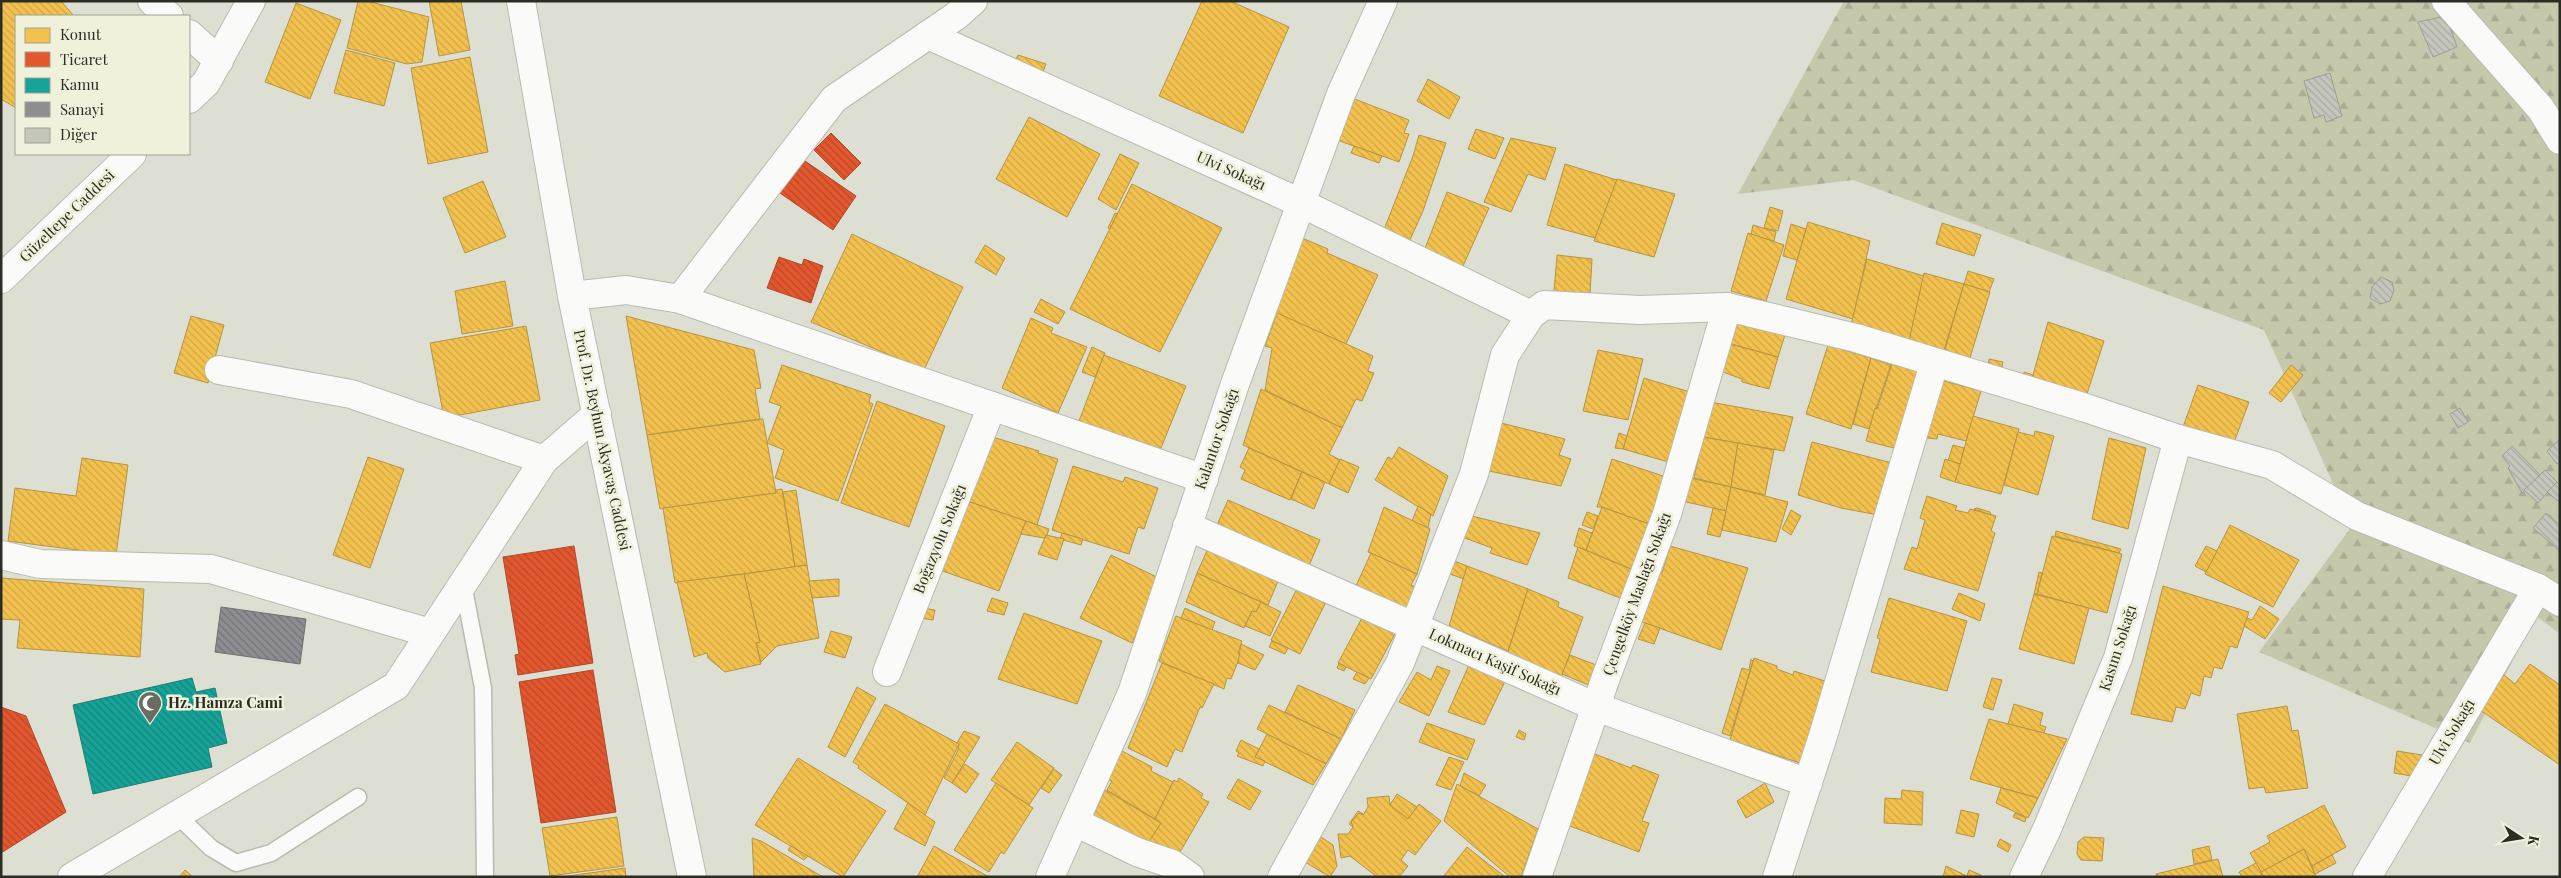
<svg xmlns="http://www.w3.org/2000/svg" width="2561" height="878" font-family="'Playfair Display',serif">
<defs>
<pattern id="forest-firs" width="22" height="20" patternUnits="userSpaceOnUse" patternTransform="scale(1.25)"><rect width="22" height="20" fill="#c6c8ac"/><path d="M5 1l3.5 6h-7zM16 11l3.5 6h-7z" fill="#aaac94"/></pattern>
<pattern id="homes-back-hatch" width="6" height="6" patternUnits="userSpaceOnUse" patternTransform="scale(1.25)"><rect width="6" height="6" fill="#f2c14e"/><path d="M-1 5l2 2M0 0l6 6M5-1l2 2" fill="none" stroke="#d0a644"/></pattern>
<pattern id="shops-back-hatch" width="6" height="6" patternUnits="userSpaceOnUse" patternTransform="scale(1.25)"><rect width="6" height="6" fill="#e4572e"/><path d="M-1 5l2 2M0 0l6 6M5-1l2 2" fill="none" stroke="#b94827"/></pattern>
<pattern id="public-back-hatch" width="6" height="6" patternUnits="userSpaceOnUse" patternTransform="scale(1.25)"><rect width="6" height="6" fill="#17a398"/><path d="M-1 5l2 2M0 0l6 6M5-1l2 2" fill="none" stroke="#15857c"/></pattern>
<pattern id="industry-back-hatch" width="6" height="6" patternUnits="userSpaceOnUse" patternTransform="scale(1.25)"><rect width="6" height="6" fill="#8d8d92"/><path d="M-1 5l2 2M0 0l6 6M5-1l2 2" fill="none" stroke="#737377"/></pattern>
<pattern id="building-back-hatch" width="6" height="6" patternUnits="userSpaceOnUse" patternTransform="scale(1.25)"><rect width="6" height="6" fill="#c5c6bc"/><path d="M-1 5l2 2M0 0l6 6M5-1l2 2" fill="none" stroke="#a9aaa1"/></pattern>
</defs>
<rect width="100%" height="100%" fill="#dedfd3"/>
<polygon fill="url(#forest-firs)" points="1844,1 2560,1 2560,634 2536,616 2470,743 2259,652 2352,526 2264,330 1853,180 1738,194"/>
<g fill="url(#homes-back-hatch)" stroke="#b69441">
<polygon points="1,1 61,1 74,16 16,16 16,108 1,99"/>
<polygon points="358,1 367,1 429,17 422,62 407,64 347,48"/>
<polygon points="429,1 461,1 470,50 439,56"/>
<polygon points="1202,1 1230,1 1289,27 1243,133 1159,96"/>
<polygon points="296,3 341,20 310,99 265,82"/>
<polygon points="346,50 395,63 384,106 334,93"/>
<polygon points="1018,55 1046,64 1040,80 1012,69"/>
<polygon points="470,57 488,152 428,164 411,68"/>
<polygon points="1428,79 1460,97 1449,119 1417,101"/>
<polygon points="1352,98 1409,120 1404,133 1409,134 1399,162 1337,140"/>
<polygon points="1029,117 1100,154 1067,217 996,179"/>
<polygon points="1476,129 1504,138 1495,159 1468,149"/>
<polygon points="1419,135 1446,143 1423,211 1409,242 1385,234 1385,227 1413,156"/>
<polygon points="1511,138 1556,148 1545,180 1528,174 1511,212 1484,202"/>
<polygon points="1354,146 1382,156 1379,163 1351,153"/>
<polygon points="1120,154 1139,163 1116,210 1098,199"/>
<polygon points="1565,164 1617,180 1595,238 1547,225"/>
<polygon points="1617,179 1675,194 1654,257 1594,241"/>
<polygon points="483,181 506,237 465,253 443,198"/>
<polygon points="1132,184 1222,228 1160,352 1070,309"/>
<polygon points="1447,192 1489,208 1463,266 1424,251"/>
<polygon points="1770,207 1783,211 1778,231 1764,228"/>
<polygon points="1115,213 1117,214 1110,229 1108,228"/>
<polygon points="1808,222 1870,241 1853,319 1786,299"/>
<polygon points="1942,223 1981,235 1974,256 1936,244"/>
<polygon points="1791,224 1806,229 1797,260 1783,256"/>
<polygon points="1753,225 1776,232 1774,241 1751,235"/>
<polygon points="1748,233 1784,245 1766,301 1731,291"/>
<polygon points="852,234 963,287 923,372 918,367 811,322"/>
<polygon points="1302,238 1328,249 1327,253 1378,275 1346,344 1271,311"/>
<polygon points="985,245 1005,258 996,275 975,262"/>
<polygon points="1557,255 1592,259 1590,294 1554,292"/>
<polygon points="1867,259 1924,276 1909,342 1851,325"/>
<polygon points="1968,271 1994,279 1989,292 1964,284"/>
<polygon points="1924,273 1964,284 1944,350 1909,341"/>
<polygon points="505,281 513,326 462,334 455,291"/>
<polygon points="1964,284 1990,292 1969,361 1944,353"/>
<polygon points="1041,299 1065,312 1058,324 1034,312"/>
<polygon points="1277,313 1373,356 1368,371 1374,373 1362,401 1356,399 1342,428 1265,390 1272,348 1265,346"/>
<polygon points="191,316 224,325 208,383 174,373"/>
<polygon points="626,316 754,350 761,388 755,389 760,419 647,435"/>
<polygon points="1731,317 1785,335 1778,357 1724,342"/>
<polygon points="1031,318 1053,328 1051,333 1087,347 1058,413 1002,388"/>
<polygon points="2048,322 2104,341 2085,400 2031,382"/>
<polygon points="526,326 540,400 444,418 430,343"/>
<polygon points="1730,344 1778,357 1769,389 1742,382 1742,379 1723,372"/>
<polygon points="1828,345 1871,358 1851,429 1806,414"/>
<polygon points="1092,347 1105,353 1095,377 1082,372"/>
<polygon points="1598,350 1643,359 1628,420 1583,411"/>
<polygon points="1104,355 1186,386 1159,453 1079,421"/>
<polygon points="1871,358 1891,365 1869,429 1853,424"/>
<polygon points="1989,359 2003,362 2001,372 1988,368"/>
<polygon points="1892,364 1920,372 1898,449 1866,441 1875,408 1877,409"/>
<polygon points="782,365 871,395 869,402 873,404 838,501 775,478 784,450 767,443 781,406 769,402"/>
<polygon points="2291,365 2303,375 2281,402 2269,393"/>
<polygon points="2024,372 2033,375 2032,380 2023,378"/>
<polygon points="1644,378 1693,393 1672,463 1623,449"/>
<polygon points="1933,378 1981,391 1966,441 1938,434 1937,439 1918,437"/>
<polygon points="2198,385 2249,402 2232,448 2182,430"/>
<polygon points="1261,389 1342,428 1329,454 1340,460 1329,484 1243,445"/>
<polygon points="877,401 945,426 909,527 841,503"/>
<polygon points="1710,402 1793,417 1784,451 1703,437"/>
<polygon points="1973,416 2019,429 2001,494 1955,482"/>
<polygon points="763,419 776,493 660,509 647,435"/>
<polygon points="1501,423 1565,439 1559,455 1571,459 1561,486 1484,470"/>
<polygon points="2035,431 2054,436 2038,495 2004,485 2018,432 2034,436"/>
<polygon points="1619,433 1627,436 1623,449 1615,448"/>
<polygon points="989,436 1039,451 1038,453 1058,459 1037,525 967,501"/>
<polygon points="1703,437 1738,443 1731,487 1694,478"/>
<polygon points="2109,438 2146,448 2128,529 2092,519"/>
<polygon points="1812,442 1892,463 1878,515 1841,508 1798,495"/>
<polygon points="1738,443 1774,450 1765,495 1731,487"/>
<polygon points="1953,445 1964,448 1960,464 1948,461"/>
<polygon points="1399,447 1448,476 1433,516 1375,480 1388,457 1392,459"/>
<polygon points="1249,448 1302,472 1290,500 1241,479 1245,470 1240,467"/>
<polygon points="368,457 404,469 370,568 333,555"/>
<polygon points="82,458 128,465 116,555 8,541 15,488 76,496"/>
<polygon points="1340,459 1359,467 1348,493 1329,484"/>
<polygon points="1612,459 1666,477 1649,524 1602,507 1597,507"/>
<polygon points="1945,459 1960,464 1955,482 1940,477"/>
<polygon points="1073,466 1123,482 1125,477 1158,488 1144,529 1138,527 1129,554 1052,530"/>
<polygon points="1302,472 1325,482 1314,509 1291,499"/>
<polygon points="1690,478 1731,487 1726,511 1682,501"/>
<polygon points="1731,487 1788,502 1776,542 1722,530"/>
<polygon points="782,489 795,567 675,583 663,508 776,493 776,490"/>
<polygon points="796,490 807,565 795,567 783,492"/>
<polygon points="1927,496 1957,506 1955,510 1968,513 1970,509 1996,516 1991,531 1995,533 1978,591 1904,569 1912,547 1917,549 1925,520 1920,518"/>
<polygon points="1228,500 1320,540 1308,568 1217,525"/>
<polygon points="967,501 1026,521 999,591 940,570"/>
<polygon points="1418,506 1431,514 1428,528 1412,521"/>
<polygon points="1384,507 1430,529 1417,574 1368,552"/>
<polygon points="1602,507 1649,524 1631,569 1586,550"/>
<polygon points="1713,508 1726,511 1720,537 1707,534"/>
<polygon points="1977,508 1990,512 1991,515 1974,509"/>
<polygon points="1791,510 1801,516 1791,535 1782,529"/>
<polygon points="1587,512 1598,516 1593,529 1582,525"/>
<polygon points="1464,514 1540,533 1527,565 1490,553 1492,548 1454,534"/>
<polygon points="1026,521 1049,529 1047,535 1044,538 1021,534"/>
<polygon points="2230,525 2299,560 2273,607 2205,574"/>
<polygon points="1579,528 1592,533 1586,550 1574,546"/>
<polygon points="2056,531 2121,549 2119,553 2055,536"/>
<polygon points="1062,533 1083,539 1081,545 1060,539"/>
<polygon points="1046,535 1064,539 1057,560 1038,554"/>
<polygon points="2052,536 2122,554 2107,613 2037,594"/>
<polygon points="1210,544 1281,574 1268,605 1197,573"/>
<polygon points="1670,546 1748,568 1721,650 1642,622 1660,573 1662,573"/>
<polygon points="2206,546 2217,551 2206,572 2195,566"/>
<polygon points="1578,547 1633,570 1623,599 1568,578"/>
<polygon points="1371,553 1417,574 1411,585 1416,587 1404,613 1355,588"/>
<polygon points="1111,555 1161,579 1132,643 1080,618"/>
<polygon points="1449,559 1467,566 1464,579 1444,572"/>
<polygon points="807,565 819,638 777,646 761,662 756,643 760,642 744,574"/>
<polygon points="1467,566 1528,589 1508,651 1449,626"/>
<polygon points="2039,572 2042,573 2037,594 2034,594"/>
<polygon points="1197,573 1261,602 1256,612 1252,611 1244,628 1186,602"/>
<polygon points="744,574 760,642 756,643 761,664 725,672 708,658 707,653 694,657 677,582"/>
<polygon points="1,578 144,589 140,657 17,648 20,620 1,619"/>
<polygon points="839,579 839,596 812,598 809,581"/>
<polygon points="1300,583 1329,596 1300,654 1271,640"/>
<polygon points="2163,586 2249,612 2237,648 2230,646 2222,669 2214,667 2211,678 2204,676 2200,696 2191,693 2185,709 2176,707 2172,722 2131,714"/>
<polygon points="1528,589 1559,602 1558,607 1583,617 1561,678 1507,655"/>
<polygon points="1959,593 1985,604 1980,621 1952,609"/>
<polygon points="2034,594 2089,608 2074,664 2019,649"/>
<polygon points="992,598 1008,603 1004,615 987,611"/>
<polygon points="1889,598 1967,621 1947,691 1871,672 1880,639 1877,638"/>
<polygon points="1261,602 1281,612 1270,636 1245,626 1252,611 1256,612"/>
<polygon points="2260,606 2279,619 2265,639 2244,626 2247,618 2252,620"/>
<polygon points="922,608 935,610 933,620 920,618"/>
<polygon points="1185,608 1215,622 1212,630 1181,618"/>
<polygon points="1024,613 1102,641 1077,704 998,679"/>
<polygon points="1364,614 1397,630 1371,679 1338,663"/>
<polygon points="1176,616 1242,641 1238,653 1241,654 1231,679 1227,678 1224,689 1159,661"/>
<polygon points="1645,623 1660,628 1654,644 1638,639"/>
<polygon points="831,631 852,637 845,658 824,652"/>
<polygon points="1272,641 1288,648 1285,654 1269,647"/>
<polygon points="1241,644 1264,655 1255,670 1238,663"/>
<polygon points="1570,655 1599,666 1591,686 1562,674"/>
<polygon points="1473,656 1509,673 1484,725 1448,712"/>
<polygon points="1754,658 1777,666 1777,669 1793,675 1794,671 1825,681 1800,763 1730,740"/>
<polygon points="1751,659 1753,661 1730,736 1722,733 1742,668 1749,670"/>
<polygon points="1162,663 1214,684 1202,708 1200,707 1182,752 1175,749 1167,767 1128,748"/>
<polygon points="1339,663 1346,667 1344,671 1337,668"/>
<polygon points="2530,664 2560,685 2560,765 2477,708 2504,675 2515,684"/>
<polygon points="1437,666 1450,671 1429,716 1399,702 1417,672 1431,680"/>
<polygon points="1357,672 1369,678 1365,684 1353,679"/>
<polygon points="1992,678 2002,680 1993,710 1983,707"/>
<polygon points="1298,685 1355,710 1341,739 1285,712"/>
<polygon points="857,687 876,698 845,757 828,747"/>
<polygon points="885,704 959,744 925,815 858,768 859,766 853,762"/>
<polygon points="2014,704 2043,713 2040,725 2046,727 2044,733 2008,724"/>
<polygon points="1269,705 1341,739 1326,764 1257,729"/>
<polygon points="2287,706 2292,731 2298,730 2308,788 2266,793 2264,787 2249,789 2237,714"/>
<polygon points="1989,719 2067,739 2038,798 1970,779"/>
<polygon points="1427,723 1475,740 1467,760 1419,742"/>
<polygon points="1519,730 1526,734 1524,740 1516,737"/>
<polygon points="964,731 980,737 952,783 944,778 958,750 959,744 957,743"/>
<polygon points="1267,734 1326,764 1313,785 1255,757"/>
<polygon points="1241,740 1259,749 1255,757 1265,761 1263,766 1237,756 1239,753 1236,751"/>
<polygon points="1017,742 1054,768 1029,805 991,780"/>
<polygon points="1122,751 1152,767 1151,771 1173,782 1155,819 1107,790 1112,781 1107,779"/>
<polygon points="1587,751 1631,768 1633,765 1659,775 1642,821 1649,823 1639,852 1562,823"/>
<polygon points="2397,751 2422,755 2417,777 2394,773"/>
<polygon points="1449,757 1464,762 1451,790 1436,785"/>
<polygon points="798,758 886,811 843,877 755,825"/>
<polygon points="965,764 979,774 966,793 952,783"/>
<polygon points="1054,769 1062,775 1049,793 1041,788"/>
<polygon points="1464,773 1486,785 1479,796 1460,786"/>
<polygon points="1179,778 1203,794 1201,798 1209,802 1176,859 1148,842 1161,823 1155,819 1174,780 1177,782"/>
<polygon points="1238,779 1261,791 1250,810 1227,798"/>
<polygon points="996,783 1033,808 1004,854 1001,852 989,872 954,850"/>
<polygon points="1765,783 1774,802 1746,818 1737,801"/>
<polygon points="1457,784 1538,829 1521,877 1510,877 1444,821"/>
<polygon points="2001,788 2038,798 2028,818 1996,803"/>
<polygon points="1105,790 1161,823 1143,851 1092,819"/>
<polygon points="1902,790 1923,792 1922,825 1884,823 1885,798 1901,799"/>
<polygon points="1397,794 1417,807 1408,819 1390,805"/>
<polygon points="1389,796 1390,805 1408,819 1419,804 1441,821 1415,855 1408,850 1401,860 1408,866 1399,877 1377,877 1350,856 1341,858 1338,834 1348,834 1353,827 1351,822 1359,813 1363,815 1368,807 1367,798"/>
<polygon points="908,803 935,822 925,846 894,829"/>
<polygon points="2324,805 2346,847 2312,866 2304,849 2261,872 2250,853 2270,842 2267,836"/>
<polygon points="1961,810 1979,814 1974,837 1956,833"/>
<polygon points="1358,811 1363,814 1359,813 1351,822 1353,827 1349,824"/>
<polygon points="2015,813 2026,818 2025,822 2013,817"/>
<polygon points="617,817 624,866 550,876 542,828"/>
<polygon points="1321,837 1333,845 1337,866 1330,877 1305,862"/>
<polygon points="2084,837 2104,838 2102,861 2081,860 2077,854 2078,842"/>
<polygon points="752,838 761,841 823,877 754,877"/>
<polygon points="2000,839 2011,845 2008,852 1997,846"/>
<polygon points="791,846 808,856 804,860 788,850"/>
<polygon points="934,846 989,877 917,877"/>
<polygon points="2209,846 2212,860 2194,864 2192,850"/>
<polygon points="1467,847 1505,877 1443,877"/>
<polygon points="2304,849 2316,877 2264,877 2261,872"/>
<polygon points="2332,855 2336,863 2315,874 2312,866"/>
<polygon points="2218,859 2223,877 2157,877 2156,874"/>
<polygon points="2256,863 2262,874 2259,877 2242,877 2239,872"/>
<polygon points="1946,866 1967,876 1969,870 1981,875 1981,877 1943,877"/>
<polygon points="625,868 626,877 561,877"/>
<polygon points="185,870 193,877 179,877"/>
</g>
<g fill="url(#shops-back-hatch)" stroke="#ac4a2b">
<polygon points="831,133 861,163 844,180 814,150"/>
<polygon points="805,161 856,196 833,230 780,193"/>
<polygon points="779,257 802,265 804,259 823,266 811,303 767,288"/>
<polygon points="574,546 593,663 518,675 515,655 519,654 503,557"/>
<polygon points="593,670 616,812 541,823 519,682"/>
<polygon points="1,707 26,716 66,812 1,853"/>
</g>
<polygon fill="url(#public-back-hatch)" stroke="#1d7f75" points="192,678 196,692 215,688 227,743 208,748 212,767 93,794 73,705"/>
<polygon fill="url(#industry-back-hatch)" stroke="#707071" points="221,607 306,619 300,664 215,652"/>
<g fill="url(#building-back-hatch)" stroke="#9d9e94">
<polygon points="2446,16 2457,47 2433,57 2418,22"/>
<polygon points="2330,73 2342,116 2326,122 2324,115 2314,118 2304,81"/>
<polygon points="2381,277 2392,282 2394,290 2390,301 2380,304 2370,298 2372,287"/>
<polygon points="2460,408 2468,422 2458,428 2450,414"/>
<polygon points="2559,440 2560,462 2557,464 2547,451"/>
<polygon points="2512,446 2540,475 2522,493 2508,468 2510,466 2502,456"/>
<polygon points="2545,470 2557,482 2538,503 2524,490"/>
<polygon points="2557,482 2560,485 2560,499 2558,501 2547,492"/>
<polygon points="2546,513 2560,525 2560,551 2533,528"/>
</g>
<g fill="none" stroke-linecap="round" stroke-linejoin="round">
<g stroke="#b9bab0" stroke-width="19">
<g id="service">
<polyline points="463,584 483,688 485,877"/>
<polyline points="177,815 211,848 236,863 271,853 358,797"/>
</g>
</g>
<g stroke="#b9bab0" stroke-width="30">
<g id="minor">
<polyline points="152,1 169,16"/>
<polyline points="2446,1 2541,109 2560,140"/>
<polyline points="189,34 219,61"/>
<polyline points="928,35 1301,203 1531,315"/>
<polyline points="572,296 626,290 680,299 1204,479"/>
<polyline points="680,299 834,99 956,16 973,1"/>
<polyline points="219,370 351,394 544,460"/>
<polyline points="1187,526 1596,707 1808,783"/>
<polyline points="1,555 40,564 211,569 430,633"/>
<polyline points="887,672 992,406"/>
<polyline points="1075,822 1137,852 1172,864 1190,877"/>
<polyline points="72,877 396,686 544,460 597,414"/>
<polyline points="1282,877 1400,663 1474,474 1505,355 1531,315 1544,305 1640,310 1727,307 1856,338 2086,408 2178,439 2272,465 2357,516 2538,588 2560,602"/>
<polyline points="1537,877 1605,680 1667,514 1727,307"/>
<polyline points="1777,877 1823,736 1934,364"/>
<polyline points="2024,877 2047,829 2118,658 2178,439"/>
<polyline points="2367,877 2538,588"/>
</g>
</g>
<g stroke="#b9bab0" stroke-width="30">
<polyline id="tertiary" points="1050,877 1132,693 1235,384 1341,94 1383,1"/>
</g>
<g stroke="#b9bab0" stroke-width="30">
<g id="secondary">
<polyline points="521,1 572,296 692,877"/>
<polyline points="189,99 206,83 251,1"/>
<polyline points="1,279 132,154"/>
</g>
</g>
<use href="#service" stroke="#fafaf8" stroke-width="16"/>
<use href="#minor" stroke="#fafaf8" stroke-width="28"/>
<use href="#tertiary" stroke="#fafaf8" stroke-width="28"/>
<use href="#secondary" stroke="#fafaf8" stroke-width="28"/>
</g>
<defs>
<g id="mosque-pin" transform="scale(1.25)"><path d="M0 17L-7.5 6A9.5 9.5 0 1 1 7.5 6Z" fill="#6a6b61" stroke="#eff1db"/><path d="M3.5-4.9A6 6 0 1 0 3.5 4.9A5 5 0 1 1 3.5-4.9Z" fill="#fff"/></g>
</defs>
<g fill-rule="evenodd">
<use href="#mosque-pin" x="150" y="703"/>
</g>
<g text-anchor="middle" stroke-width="5" stroke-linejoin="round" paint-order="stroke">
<g font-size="15" fill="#2b2c24" stroke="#eff1db">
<text transform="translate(1231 171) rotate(24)" y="5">Ulvi Sokağı</text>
<text transform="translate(67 216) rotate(-44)" y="5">Güzeltepe Caddesi</text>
<text transform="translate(1217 439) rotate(-71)" y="5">Kalantor Sokağı</text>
<text transform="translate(602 440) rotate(78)" y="5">Prof. Dr. Beyhun Akyavaş Caddesi</text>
<text transform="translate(940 539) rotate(-68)" y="5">Boğazyolu Sokağı</text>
<text transform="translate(1637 594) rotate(-70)" y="5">Çengelköy Maslağı Sokağı</text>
<text transform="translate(2118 648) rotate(-72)" y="5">Kasım Sokağı</text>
<text transform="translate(1495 662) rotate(24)" y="5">Lokmacı Kaşif Sokağı</text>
<text transform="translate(2452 732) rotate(-59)" y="5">Ulvi Sokağı</text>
</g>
<g font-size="15" font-weight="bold" fill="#2b2c24" stroke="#eff1db" text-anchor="start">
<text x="168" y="708">Hz. Hamza Cami</text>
</g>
</g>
<rect width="2561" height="878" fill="none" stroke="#2b2c24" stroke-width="5"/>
<rect x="15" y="15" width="175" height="140" fill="#eff1db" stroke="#a1a292"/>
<rect x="25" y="28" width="25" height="15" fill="#f2c14e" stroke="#a1a292"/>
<text x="60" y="40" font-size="15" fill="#2b2c24">Konut</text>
<rect x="25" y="52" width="25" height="15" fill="#e4572e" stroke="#a1a292"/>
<text x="60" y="65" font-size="15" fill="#2b2c24">Ticaret</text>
<rect x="25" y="78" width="25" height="15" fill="#17a398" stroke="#a1a292"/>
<text x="60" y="90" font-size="15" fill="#2b2c24">Kamu</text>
<rect x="25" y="102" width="25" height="15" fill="#8d8d92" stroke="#a1a292"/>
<text x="60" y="115" font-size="15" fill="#2b2c24">Sanayi</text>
<rect x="25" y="128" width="25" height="15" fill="#c5c6bc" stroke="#a1a292"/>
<text x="60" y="140" font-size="15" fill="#2b2c24">Diğer</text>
<g transform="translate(2521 838) rotate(102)" stroke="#eff1db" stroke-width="4" paint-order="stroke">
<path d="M0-4L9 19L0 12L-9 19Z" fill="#2b2c24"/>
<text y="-8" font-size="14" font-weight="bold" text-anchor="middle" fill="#2b2c24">K</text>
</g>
</svg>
